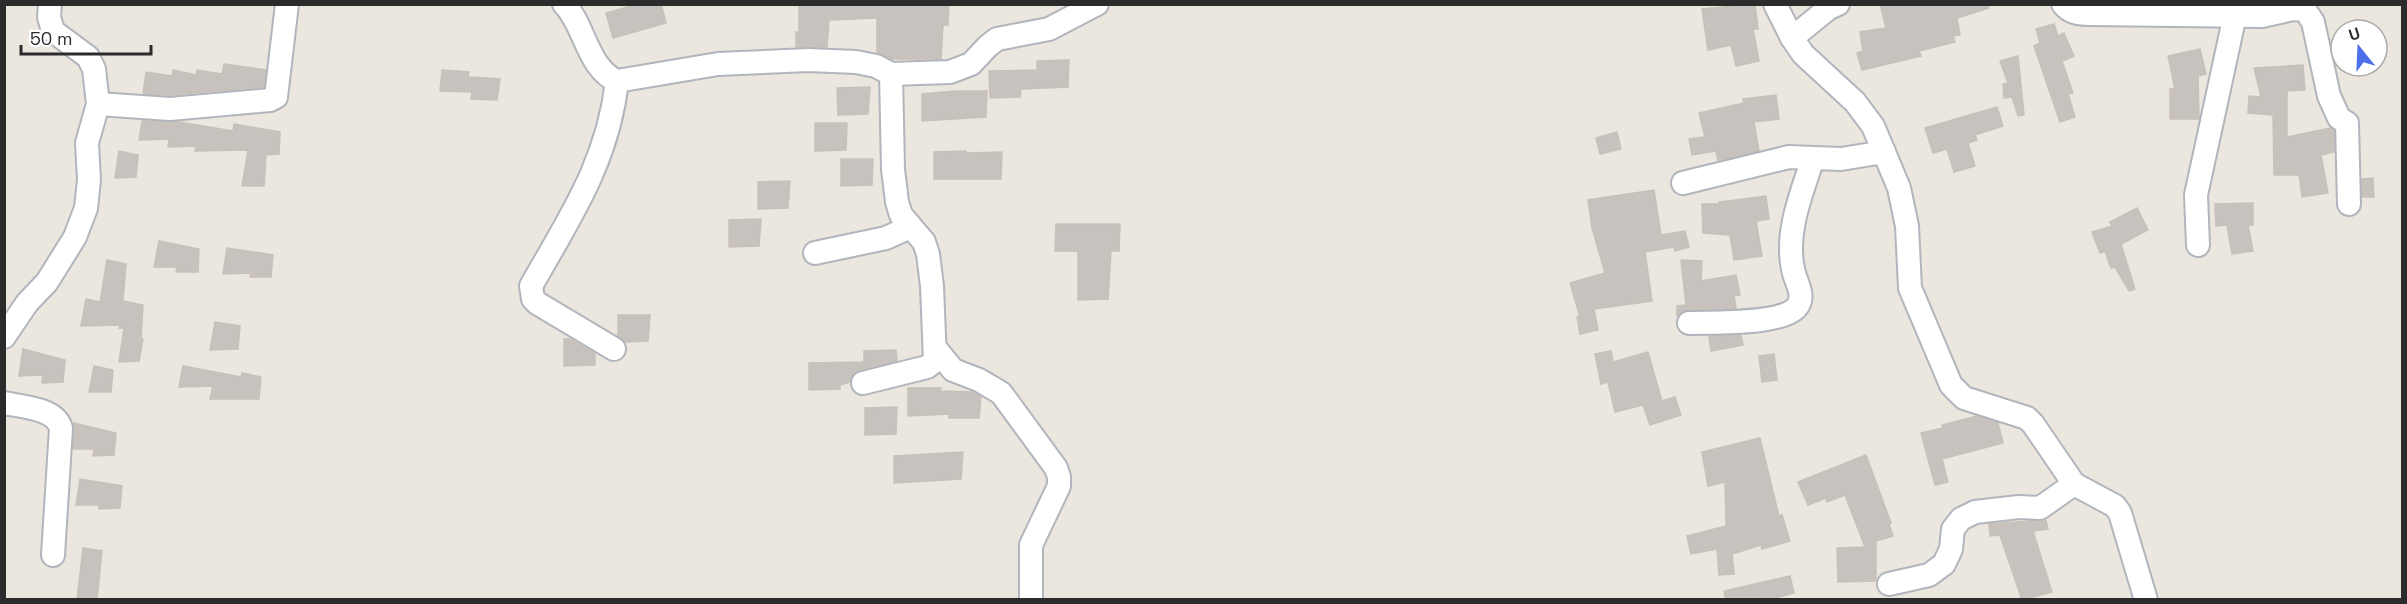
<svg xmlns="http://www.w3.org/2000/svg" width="2407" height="604" font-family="'Space Grotesk',sans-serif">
<rect width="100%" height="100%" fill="#ebe6de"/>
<g fill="#c7c2be" stroke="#c7c1b8" stroke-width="1.5">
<polygon points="638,4 661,4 666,23 613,38 606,13"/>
<polygon points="799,4 949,4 948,25 943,25 941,59 892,59 877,52 877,18 829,20 827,47 796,47 796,32 799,32"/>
<polygon points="1755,4 1758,29 1753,29 1759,61 1736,66 1731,45 1708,50 1702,9"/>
<polygon points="1880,4 1988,4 1989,8 1957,18 1960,35 1953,36 1955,42 1919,51 1921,56 1862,70 1857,53 1863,51 1860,32 1886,28"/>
<polygon points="2054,24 2058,36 2064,33 2074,56 2062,61 2073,93 2068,94 2075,117 2060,122 2034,46 2040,43 2036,29"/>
<polygon points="2200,49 2206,74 2198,76 2199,119 2170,119 2170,89 2175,89 2168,56"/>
<polygon points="2018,56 2024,115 2018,116 2012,97 2004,98 2003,84 2008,83 2000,61"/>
<polygon points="1069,60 1068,87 1021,89 1020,97 990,98 989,71 1037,70 1037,61"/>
<polygon points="224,64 266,70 264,87 170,95 143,94 146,72 172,76 173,70 196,75 197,70 222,74"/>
<polygon points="2303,65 2305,90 2287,91 2287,137 2330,128 2334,131 2334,152 2321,155 2328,193 2302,197 2299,175 2274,175 2273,115 2248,113 2249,96 2261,97 2254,68"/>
<polygon points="442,70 469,72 468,77 500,79 497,100 471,99 472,92 440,91"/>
<polygon points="870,87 868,114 838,115 837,88"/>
<polygon points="955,91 987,91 986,117 922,121 922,94"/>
<polygon points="1776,95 1779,119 1754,122 1759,151 1718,160 1716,151 1692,155 1689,139 1705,137 1699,113 1744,103 1743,99"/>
<polygon points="1997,107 2003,126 1975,135 1977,140 1968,143 1975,166 1954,172 1947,149 1933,153 1925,128"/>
<polygon points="142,121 179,122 233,131 234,124 280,132 279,154 266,155 264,186 242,186 248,150 195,151 196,146 168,147 169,139 139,140"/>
<polygon points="815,123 847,123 846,150 815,151"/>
<polygon points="1617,132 1621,149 1600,154 1596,138"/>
<polygon points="119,151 138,155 136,177 115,178"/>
<polygon points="966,151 966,153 1002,152 1001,179 934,179 934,152"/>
<polygon points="841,159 873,159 872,185 841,186"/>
<polygon points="2373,178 2374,197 2362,197 2362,179"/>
<polygon points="790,181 788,208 758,209 758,182"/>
<polygon points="1654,190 1661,235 1685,231 1689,247 1675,251 1674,247 1645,252 1652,301 1594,309 1598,330 1580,334 1577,317 1580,317 1570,283 1605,273 1592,228 1588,200"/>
<polygon points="1766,196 1769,219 1756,221 1762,256 1734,260 1730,235 1703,233 1702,204 1720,204 1719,202"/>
<polygon points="2253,203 2253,225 2248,225 2253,251 2232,254 2227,225 2216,226 2215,204"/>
<polygon points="2137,208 2148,230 2121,244 2135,289 2129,291 2115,267 2111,268 2105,251 2100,253 2092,232 2112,226 2110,222"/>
<polygon points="761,219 759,246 729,247 729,220"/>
<polygon points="1056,224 1120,224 1119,251 1111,251 1108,299 1078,300 1078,251 1055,251"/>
<polygon points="159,241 199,249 198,272 176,272 177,267 154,267"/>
<polygon points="227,248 273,255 271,277 250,277 251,273 223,274"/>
<polygon points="107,260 126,264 123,301 143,305 141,338 143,339 139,361 119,362 124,328 119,328 120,325 81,326 86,299 100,302"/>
<polygon points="1681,260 1702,261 1701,281 1736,275 1740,295 1734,296 1736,308 1688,310 1677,316 1677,306 1686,305"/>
<polygon points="618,315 650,315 648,341 626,342 618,336"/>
<polygon points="215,322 240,326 238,349 210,350"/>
<polygon points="1741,335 1743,345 1711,351 1709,336"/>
<polygon points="564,339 570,339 595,354 595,365 564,366"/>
<polygon points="23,349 65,360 63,382 42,383 43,375 19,376"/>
<polygon points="896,350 897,361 859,370 853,374 850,382 840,385 840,389 809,390 809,363 864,362 864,351"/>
<polygon points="1611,351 1613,362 1648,352 1662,401 1675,397 1681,415 1650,425 1643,405 1615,412 1608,382 1601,384 1595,354"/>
<polygon points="1774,354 1777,380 1762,382 1759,356"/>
<polygon points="94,366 113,370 111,392 89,392"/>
<polygon points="183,366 241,377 242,373 261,377 259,399 210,399 213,386 179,387"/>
<polygon points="908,388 941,388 940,391 973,392 981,397 979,418 949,418 949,414 908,416"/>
<polygon points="897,407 896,434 865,435 865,408"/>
<polygon points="1977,416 1998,423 2003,443 1942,459 1948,482 1935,485 1921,433 1943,428 1942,425"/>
<polygon points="74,423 116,433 114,455 93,456 94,449 73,449"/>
<polygon points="1760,438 1779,516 1782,515 1790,541 1762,549 1761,545 1732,554 1734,574 1719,575 1717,549 1691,554 1687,536 1726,526 1725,482 1708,486 1702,452"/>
<polygon points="963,452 961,479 894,483 894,456"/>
<polygon points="1866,455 1891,523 1889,524 1893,536 1876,541 1876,581 1838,582 1837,548 1865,547 1845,495 1827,502 1826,498 1808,505 1798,482"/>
<polygon points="80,479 122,486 120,508 99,509 99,505 76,505"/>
<polygon points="2046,520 2048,529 2033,531 2052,592 2022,600 2000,535 1990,536 1989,524"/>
<polygon points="83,548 102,551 97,600 77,600"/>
<polygon points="1790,576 1794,593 1767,600 1761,600 1760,597 1725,597 1724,591"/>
</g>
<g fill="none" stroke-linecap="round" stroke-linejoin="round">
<g stroke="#b2b5bd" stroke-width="26">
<g id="minor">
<path d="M564,4C585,25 587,68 617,81L718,64L809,60L856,62L876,66L891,74L950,72L971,64L988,46L997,39L1049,29L1097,4"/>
<polyline points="1775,4 1792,38 1803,54 1855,102 1873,126 1899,188 1907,226 1910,288 1951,385 1964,398 2027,418 2033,424 2074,484 2115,506 2120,513 2146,600"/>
<path d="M2063,4C2070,13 2079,14 2089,14L2262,16L2293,9L2305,10L2313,22L2329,96L2339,118L2347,123L2349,204"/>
<polyline points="1792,38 1829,8 1838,4"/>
<polyline points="98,104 170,109 270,100 276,97 287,4"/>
<polyline points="1683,183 1789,157 1841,159 1884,152"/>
<polyline points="2198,245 2196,195 2235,15"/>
<polyline points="815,253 886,238 910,227"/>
<path d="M1689,323C1713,322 1779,325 1796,308C1807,296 1795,282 1793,269C1785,231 1802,193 1813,158"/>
<polyline points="4,337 27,303 47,282 75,237 86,208 89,180 87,143 98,104 94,69 88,57 53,31 49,17 50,4"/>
<path d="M614,349L537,303L533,299L531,286C570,217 608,162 617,81"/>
<polyline points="936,349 953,370 979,380 1001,393 1056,468 1059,477 1059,486 1031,545 1031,600"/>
<polyline points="863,383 927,367 935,361 932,286 928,254 924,242 901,215 897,202 893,169 891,74"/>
<path d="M4,403C23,407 55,408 61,428L53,555"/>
<polyline points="1889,584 1929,575 1944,564 1951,549 1953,529 1961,519 1975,512 2019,507 2040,508 2074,484"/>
</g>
</g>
<use href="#minor" stroke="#fff" stroke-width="22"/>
</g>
<rect width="2407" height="604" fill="none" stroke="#2b2b2b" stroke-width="12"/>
<g transform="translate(2359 48) rotate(342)"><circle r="28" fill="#ffffff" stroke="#aaaaaa" stroke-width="1.5"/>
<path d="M0-4.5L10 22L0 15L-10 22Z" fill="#4d6eea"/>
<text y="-9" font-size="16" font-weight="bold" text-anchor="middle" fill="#2b2b2b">U</text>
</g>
<path d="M21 45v9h130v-9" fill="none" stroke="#2b2b2b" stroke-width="3"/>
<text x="30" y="45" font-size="18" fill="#2b2b2b" stroke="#ffffff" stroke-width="4.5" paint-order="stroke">50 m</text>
</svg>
